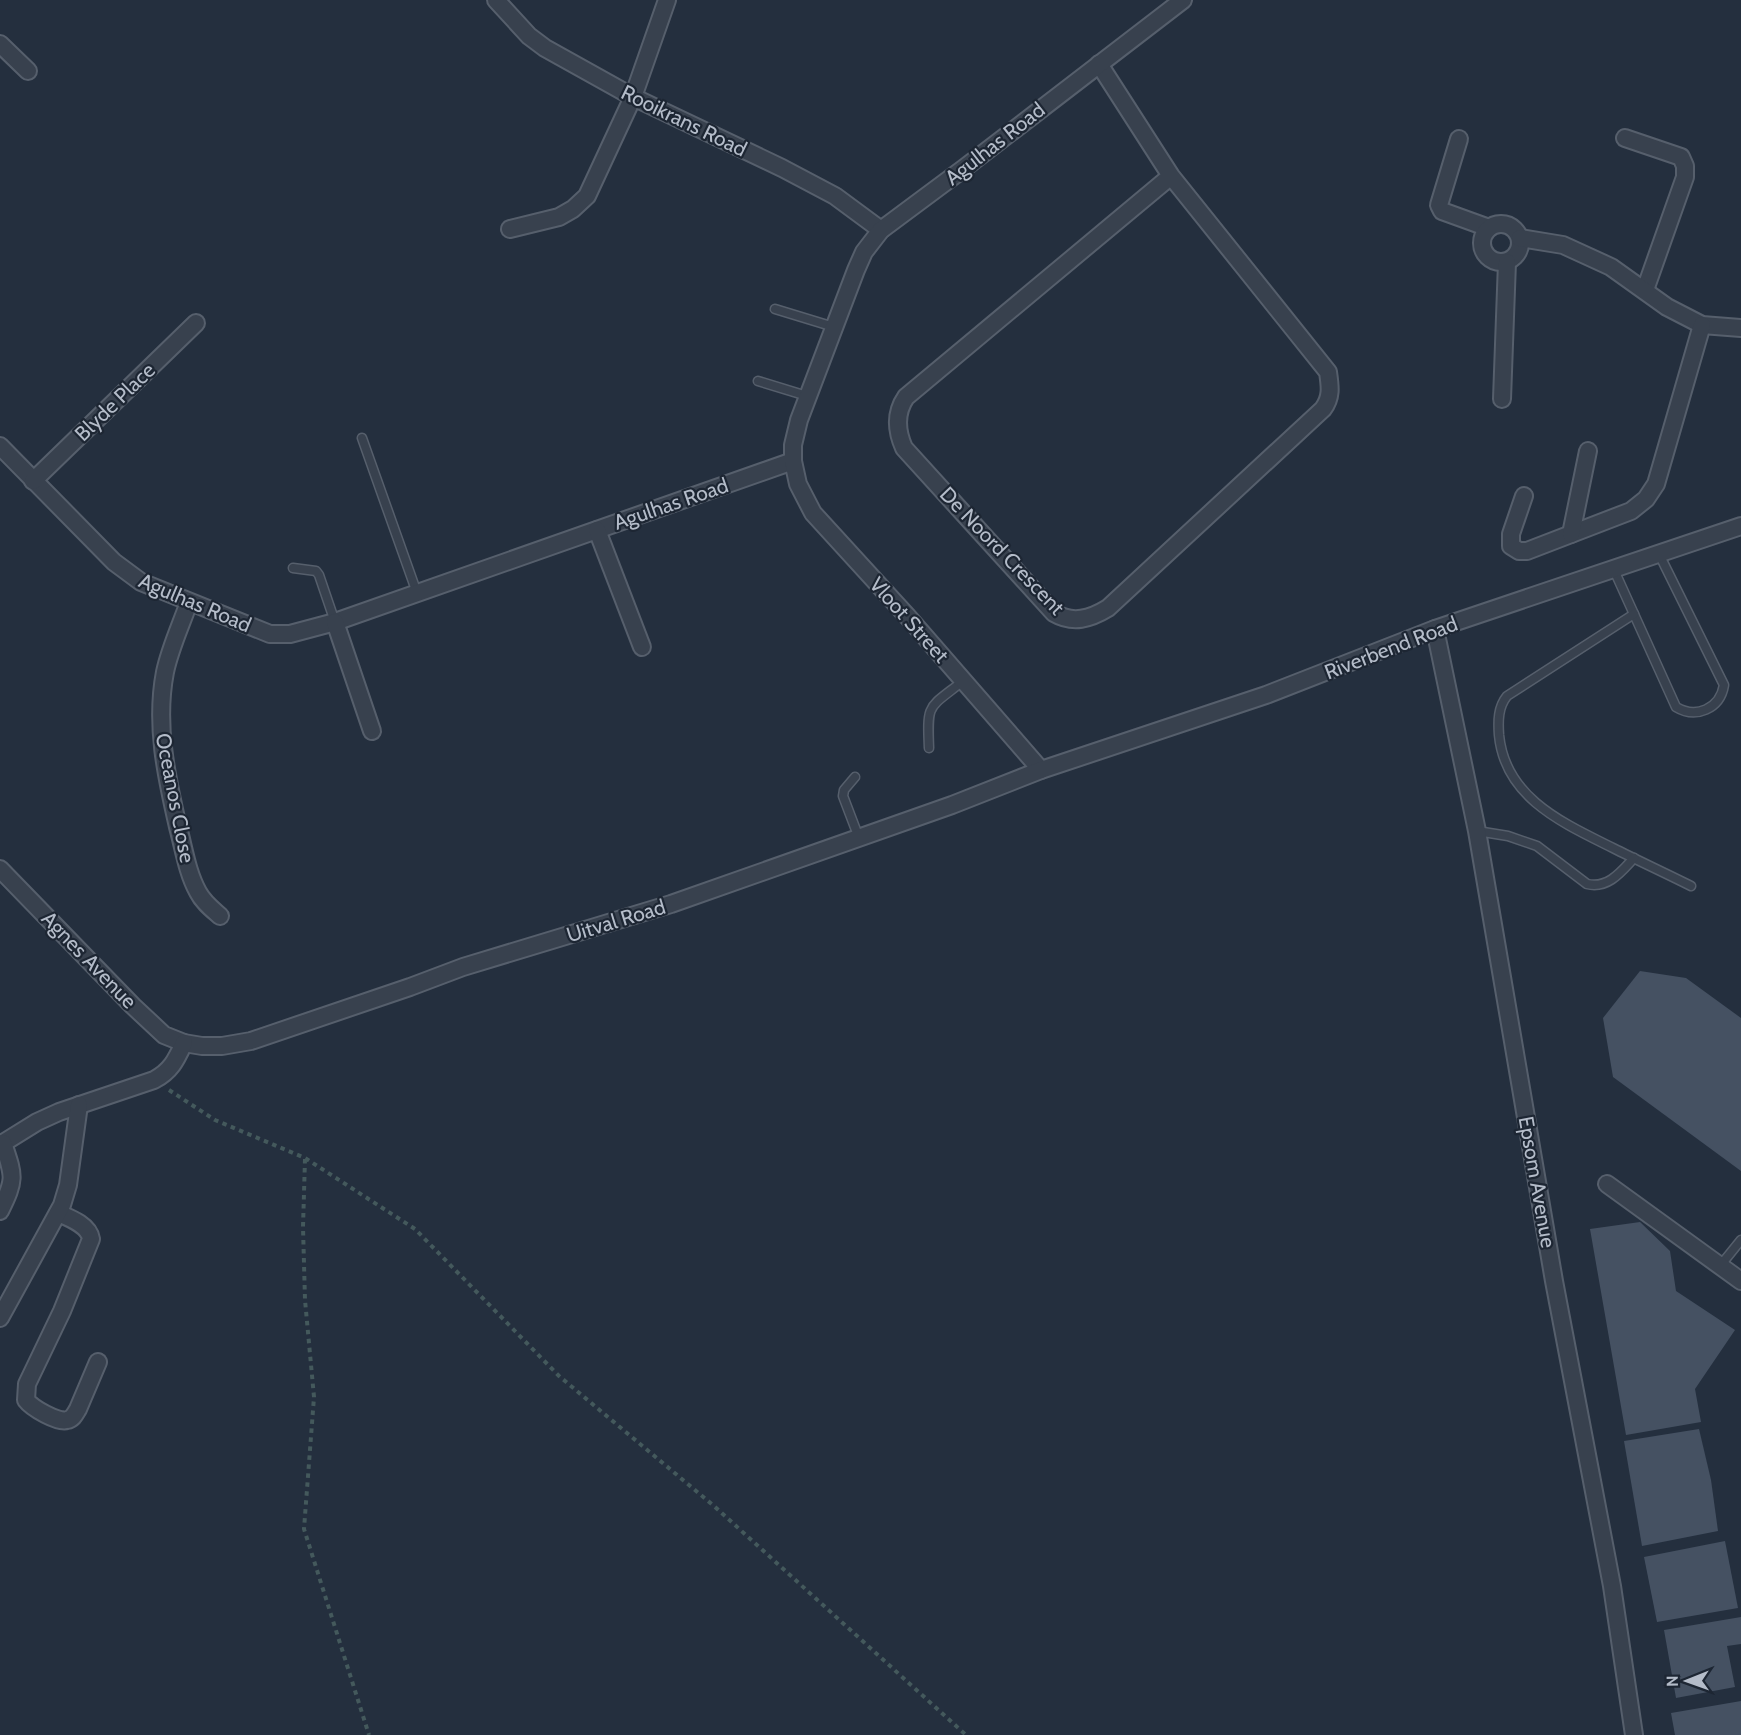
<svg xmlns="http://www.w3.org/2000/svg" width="1741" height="1735" font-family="Cabin,sans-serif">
<rect width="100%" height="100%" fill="#242f3e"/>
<g fill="#455162">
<polygon points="1640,971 1686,978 1741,1018 1741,1171 1613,1077 1603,1018"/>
<polygon points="1640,1222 1670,1251 1676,1291 1735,1330 1695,1389 1701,1422 1626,1435 1590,1229"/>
<polygon points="1699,1429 1711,1480 1718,1531 1642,1546 1624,1441"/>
<polygon points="1725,1541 1738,1608 1657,1622 1644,1557"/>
<polygon points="1741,1617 1741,1644 1727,1646 1735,1687 1676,1698 1664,1630"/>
<polygon points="1741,1701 1741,1735 1675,1735 1671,1713"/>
</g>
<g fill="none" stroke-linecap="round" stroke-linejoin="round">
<g stroke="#565f6c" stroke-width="11">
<g id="lane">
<polyline points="775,309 834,327"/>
<polyline points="758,381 807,396"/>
<polyline points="362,438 417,593"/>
<polyline points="293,568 316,571 319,575 335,622"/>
<path d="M1614,570L1676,707C1696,719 1720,709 1724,685L1659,554"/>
<path d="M1634,614L1507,696C1498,707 1498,721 1499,735C1505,798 1563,823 1613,848C1639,861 1665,873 1691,886"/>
<path d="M929,748C927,702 928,709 963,681"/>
<polyline points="855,777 844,790 843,796 859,838"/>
<path d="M1477,831L1508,836L1537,846L1587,884C1608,889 1621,872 1634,858"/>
<polyline points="1720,1266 1741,1240"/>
</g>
</g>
<g stroke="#565f6c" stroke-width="20">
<g id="street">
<polyline points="496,0 529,36 545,48 633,97 782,168 835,196 881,230"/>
<polyline points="0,44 28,71"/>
<path d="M1099,64L1171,176L1328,372C1330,386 1332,397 1323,409L1108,608C1090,619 1073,624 1054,613L904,448C896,430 895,413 906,397L1171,176"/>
<polyline points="1625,138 1681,157 1685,166 1685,177 1645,290"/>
<polyline points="1459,139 1439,205 1442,211 1489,228"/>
<circle cx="1501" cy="243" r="19"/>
<polyline points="510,229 559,217 573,209 587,196 633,97 667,0"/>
<polyline points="1520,238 1563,245 1611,267 1667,307 1702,325 1741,328"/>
<polyline points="1502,399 1507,262"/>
<polyline points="0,446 114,562 141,582 270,634 290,634 335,622 793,461"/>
<polyline points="33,481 196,323"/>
<polyline points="1524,496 1511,534 1511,546 1519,551 1527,551 1631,511 1646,499 1656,484 1702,325"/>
<polyline points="597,530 642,647"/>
<polyline points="1571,534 1588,451"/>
<path d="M189,602C181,625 170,648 165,672C155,724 166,775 178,827C184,849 187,872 198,892C203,902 212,909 220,916"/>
<polyline points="335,622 372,731"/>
<polyline points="1435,629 1477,831 1554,1281 1612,1586 1634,1735"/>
<polyline points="1041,770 908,617 813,513 798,484 793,461 793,445 799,420 856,270 864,252 881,230 963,169 1183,0"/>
<polyline points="0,869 133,1006 164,1035 184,1043 202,1046 222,1046 251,1041 410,987 463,967 671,904 952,805 1041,770 1266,695 1435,629 1741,526"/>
<path d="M0,1145L37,1122L59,1112L154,1080C171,1071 176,1060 184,1043"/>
<polyline points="1607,1184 1741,1281"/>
<path d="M0,1211C16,1179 14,1176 3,1143"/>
<path d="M58,1213C70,1218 89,1225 91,1239L62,1311L27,1384L26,1400C32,1408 58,1423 67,1420C73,1419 75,1414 78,1409L98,1362"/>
<polyline points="0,1318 62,1205 68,1185 79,1105"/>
</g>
</g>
<g stroke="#44595c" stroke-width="4" stroke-dasharray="4.5 4.5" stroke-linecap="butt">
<polyline points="169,1090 215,1120 305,1158 415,1229 559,1376 714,1506 966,1735"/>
<polyline points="305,1159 303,1227 305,1300 314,1397 304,1529 369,1735"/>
</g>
<use href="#lane" stroke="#38414e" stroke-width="8"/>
<use href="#street" stroke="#38414e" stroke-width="16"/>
</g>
<g text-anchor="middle" stroke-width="4.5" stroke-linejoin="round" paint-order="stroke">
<g font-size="21" fill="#b4bcc9" stroke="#1d2633">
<text transform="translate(684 121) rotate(26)" y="7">Rooikrans Road</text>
<text transform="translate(995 144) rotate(-38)" y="7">Agulhas Road</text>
<text transform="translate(115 402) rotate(-44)" y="7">Blyde Place</text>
<text transform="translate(671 504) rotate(-19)" y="7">Agulhas Road</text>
<text transform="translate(1002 551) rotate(46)" y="7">De Noord Crescent</text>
<text transform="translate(195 603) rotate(23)" y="7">Agulhas Road</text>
<text transform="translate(909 620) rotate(48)" y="7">Vloot Street</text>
<text transform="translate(1391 648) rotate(-21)" y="7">Riverbend Road</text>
<text transform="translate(175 798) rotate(79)" y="7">Oceanos Close</text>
<text transform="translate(616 921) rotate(-17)" y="7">Uitval Road</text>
<text transform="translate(89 960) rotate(46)" y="7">Agnes Avenue</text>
<text transform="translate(1537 1182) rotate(80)" y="7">Epsom Avenue</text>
</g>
</g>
<g transform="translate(1687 1681) rotate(269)" stroke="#1d2633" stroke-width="4.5" paint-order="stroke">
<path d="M0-4.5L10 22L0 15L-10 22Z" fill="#b4bcc9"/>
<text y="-9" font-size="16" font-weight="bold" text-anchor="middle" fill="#b4bcc9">N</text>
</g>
</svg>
